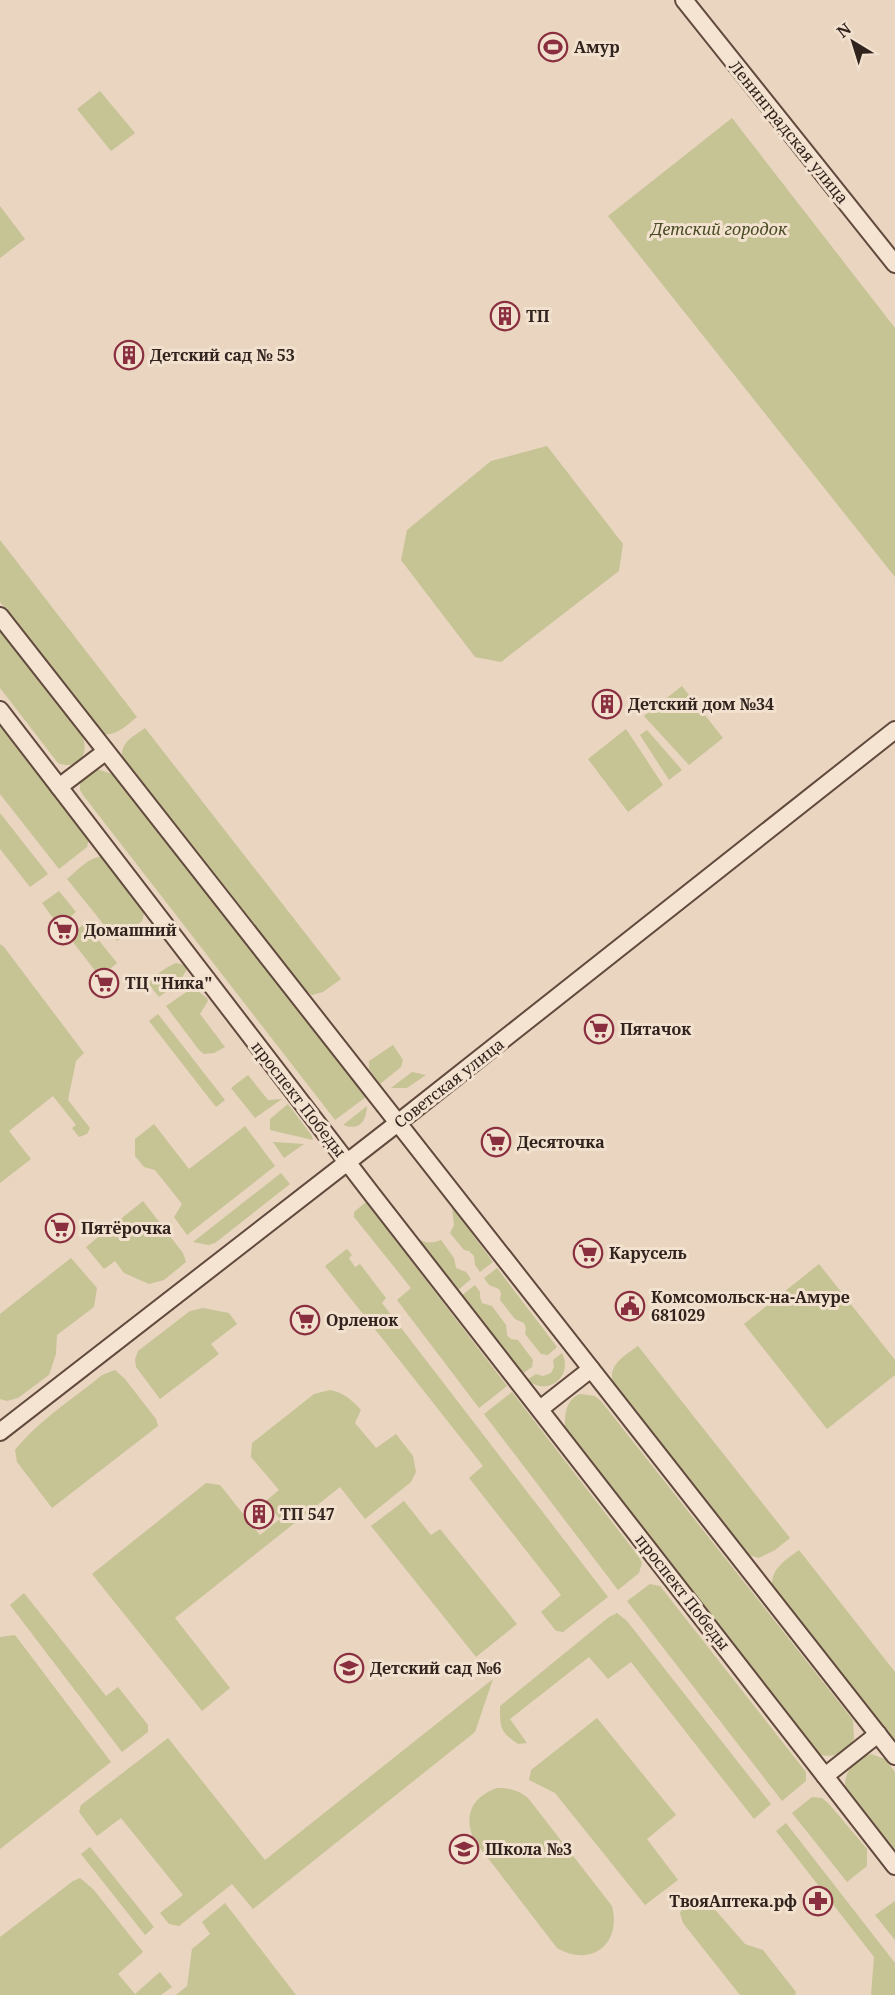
<svg xmlns="http://www.w3.org/2000/svg" width="895" height="1995" font-family="'Noto Serif',serif">
<rect width="100%" height="100%" fill="#e9d5c0"/>
<g fill="#c6c395">
<polygon points="100,91 135,133 111,151 77,109"/>
<polygon points="732,118 895,328 895,577 608,216"/>
<polygon points="0,206 25,239 0,258"/>
<polygon points="547,446 623,544 619,571 501,662 475,657 401,560 407,530 491,461"/>
<path d="M0,540L137,717C127,725 115,737 103,734L0,602Z"/>
<path d="M0,630L82,735C90,754 79,771 58,763L0,688Z"/>
<polygon points="682,686 723,738 689,765 644,716"/>
<polygon points="0,716 89,838 87,847 59,869 0,794"/>
<path d="M145,728L341,979L323,992L312,995L302,988L122,756C121,742 134,736 145,728Z"/>
<polygon points="626,729 663,785 628,812 588,759"/>
<polygon points="647,730 682,770 669,780 640,735"/>
<polygon points="97,769 112,774 366,1097 335,1120 83,795 80,790 80,781 93,770"/>
<polygon points="0,813 48,874 30,887 0,849"/>
<path d="M103,856L146,907L142,921L117,941L67,879C78,870 89,857 103,856Z"/>
<polygon points="59,891 76,912 59,926 42,903"/>
<polygon points="85,923 117,963 100,977 69,937"/>
<polygon points="0,944 4,947 84,1053 76,1061 68,1100 90,1128 87,1134 79,1137 72,1128 76,1125 53,1096 9,1131 31,1159 0,1183"/>
<polygon points="176,963 189,966 179,982 159,997 147,982 166,968"/>
<polygon points="188,991 199,992 207,998 208,1001 200,1014 225,1047 214,1053 204,1054 199,1050 166,1006"/>
<polygon points="158,1014 225,1100 216,1107 149,1021"/>
<polygon points="393,1045 403,1060 401,1067 380,1084 369,1069 369,1061"/>
<polygon points="412,1072 426,1075 407,1088 391,1088"/>
<polygon points="248,1075 268,1100 282,1099 255,1118 231,1088"/>
<polygon points="288,1104 312,1136 313,1140 270,1130 270,1119"/>
<path d="M367,1106C366,1122 359,1131 343,1125Z"/>
<polygon points="154,1124 189,1169 245,1126 275,1166 187,1235 174,1217 182,1204 155,1170 144,1167 135,1156 135,1139"/>
<polygon points="273,1142 304,1144 284,1158"/>
<polygon points="281,1173 290,1184 215,1243 208,1245 193,1242"/>
<polygon points="143,1201 183,1253 186,1262 164,1280 149,1284 124,1273 115,1261 104,1269 86,1247"/>
<polygon points="366,1202 507,1386 479,1408 397,1300 411,1288 354,1217 354,1212"/>
<polygon points="452,1207 493,1262 480,1272 475,1265 474,1256 469,1251 464,1250 450,1233 454,1225"/>
<path d="M416,1238C424,1243 432,1244 441,1240L454,1258L456,1268L466,1272L471,1279L457,1291Z"/>
<polygon points="347,1249 352,1255 349,1258 355,1267 360,1264 386,1298 382,1303 608,1597 563,1632 556,1631 541,1612 561,1595 469,1478 483,1466 325,1266"/>
<polygon points="71,1258 97,1288 94,1307 57,1335 56,1354 49,1375 18,1398 7,1401 0,1399 0,1314"/>
<polygon points="819,1264 895,1360 895,1375 827,1429 744,1324"/>
<polygon points="497,1268 557,1347 548,1355 541,1354 525,1334 526,1328 524,1323 515,1319 500,1300 501,1293 499,1289 489,1285 484,1278"/>
<polygon points="475,1285 480,1292 480,1297 482,1303 492,1306 506,1325 507,1335 511,1339 518,1340 533,1360 532,1367 522,1374 461,1296"/>
<polygon points="203,1308 229,1313 237,1324 211,1344 219,1354 160,1399 136,1367 135,1359 138,1351 190,1311"/>
<path d="M638,1346L790,1538L775,1550L759,1558L745,1554L614,1385C606,1366 624,1356 638,1346Z"/>
<path d="M562,1353C574,1377 547,1397 527,1380L536,1374L543,1376L551,1373L554,1367L553,1360Z"/>
<path d="M115,1370L125,1379L156,1419L158,1426L52,1508L17,1462L15,1450C39,1420 73,1399 102,1375Z"/>
<path d="M330,1390C344,1393 351,1399 361,1410L355,1423L376,1448L396,1434L413,1456L416,1472L411,1482L365,1519L340,1487L175,1618L230,1688L202,1711L92,1574L206,1483L220,1485L260,1535L280,1519L266,1501L279,1490L251,1457L252,1443L314,1394Z"/>
<polygon points="512,1392 639,1557 642,1563 639,1573 618,1590 484,1414"/>
<path d="M580,1394L595,1396L601,1401L853,1720L854,1739C843,1756 829,1760 811,1751L565,1432C565,1416 564,1401 580,1394Z"/>
<polygon points="404,1501 431,1535 440,1529 517,1624 476,1657 371,1526"/>
<path d="M799,1550L895,1672V1744L772,1586C771,1568 787,1559 799,1550Z"/>
<polygon points="650,1584 660,1586 664,1591 806,1772 806,1781 782,1801 627,1601"/>
<polygon points="24,1593 106,1696 118,1687 148,1725 148,1732 122,1752 10,1605"/>
<path d="M617,1613L627,1621L771,1804L754,1819L631,1662L608,1679L589,1657L510,1719L527,1743L518,1744C500,1732 500,1727 500,1706L609,1617Z"/>
<polygon points="15,1635 111,1762 0,1849 0,1637"/>
<polygon points="493,1679 475,1732 253,1909 232,1884 179,1926 169,1924 160,1913 183,1895 121,1818 97,1836 79,1812 81,1805 168,1738 265,1860"/>
<polygon points="597,1718 676,1815 647,1839 678,1880 645,1905 555,1793 529,1780 531,1770"/>
<path d="M871,1754L885,1759L895,1772V1853L846,1790C842,1773 854,1759 871,1754Z"/>
<path d="M497,1788C510,1788 518,1790 528,1798L612,1906C622,1944 591,1968 557,1948L474,1840C463,1815 472,1797 497,1788Z"/>
<polygon points="812,1797 822,1798 829,1804 867,1849 867,1866 847,1882 792,1813"/>
<polygon points="786,1823 895,1963 895,1995 871,1995 874,1957 776,1831"/>
<polygon points="90,1847 154,1927 145,1935 81,1854"/>
<polygon points="80,1878 93,1889 143,1952 118,1974 135,1994 160,1972 172,1987 161,1995 0,1995 0,1937 73,1881"/>
<path d="M704,1897L745,1944L763,1950L796,1992L795,1995H740L683,1923L680,1913C686,1902 692,1898 704,1897Z"/>
<polygon points="895,1901 895,1940 875,1915"/>
<polygon points="225,1903 296,1995 176,1995 187,1986 192,1949 210,1934 202,1922"/>
</g>
<g fill="none" stroke-linecap="round" stroke-linejoin="round">
<g stroke="#62493d" stroke-width="20">
<g id="secondary">
<polyline points="684,0 895,264"/>
<polyline points="0,616 895,1756"/>
<polyline points="0,710 371,1193 895,1866"/>
<polyline points="59,787 105,752"/>
<polyline points="540,1409 591,1369"/>
<polyline points="0,1432 399,1122 895,730"/>
<polyline points="825,1776 878,1734"/>
</g>
</g>
<use href="#secondary" stroke="#f5e4d2" stroke-width="16"/>
</g>
<defs>
<g id="stadium-ring" transform="scale(1.5)"><circle r="9.5" fill="#f1e1ce" stroke="#8a2f40" stroke-width="1.5"/><path d="M0-5a6.5 5 0 1 0 0 10a6.5 5 0 1 0 0-10ZM-3.5-1.8h7v3.6h-7Z" fill="#8a2f40"/></g>
<g id="building-ring" transform="scale(1.5)"><circle r="9.5" fill="#f1e1ce" stroke="#8a2f40" stroke-width="1.5"/><path d="M-4-6H4V6H1V3H-1V6H-4ZM-2.5-4.3h1.7v1.8h-1.7ZM.8-4.3h1.7v1.8H.8ZM-2.5-1h1.7V.8h-1.7ZM.8-1h1.7V.8H.8Z" fill="#8a2f40"/></g>
<g id="supermarket-ring" transform="scale(1.5)"><circle r="9.5" fill="#f1e1ce" stroke="#8a2f40" stroke-width="1.5"/><path d="M-6-5.5h2.5l.6 2H6L4.5 2H-2.5L-4.4-4H-6ZM-1.5 3.2a1.3 1.3 0 1 0 .1 0ZM3 3.2a1.3 1.3 0 1 0 .1 0Z" fill="#8a2f40"/></g>
<g id="civic-ring" transform="scale(1.5)"><circle r="9.5" fill="#f1e1ce" stroke="#8a2f40" stroke-width="1.5"/><path d="M-.6-6.5H3V-4.5H.6V-3L4-1V1h2V6H-6V1h2V-1L-.6-3ZM-1.2 2.5V6h2.4V2.5Z" fill="#8a2f40"/></g>
<g id="school-ring" transform="scale(1.5)"><circle r="9.5" fill="#f1e1ce" stroke="#8a2f40" stroke-width="1.5"/><path d="M0-5L7-2L0 1L-7-2ZM-4 1L0 2.5L4 1V4Q0 6-4 4Z" fill="#8a2f40"/></g>
<g id="pharmacy-ring" transform="scale(1.5)"><circle r="9.5" fill="#f1e1ce" stroke="#8a2f40" stroke-width="1.5"/><path d="M-2-6h4v4h4v4h-4v4h-4v-4h-4v-4h4Z" fill="#8a2f40"/></g>
</defs>
<g fill-rule="evenodd">
<use href="#stadium-ring" x="553" y="47"/>
<use href="#building-ring" x="505" y="316"/>
<use href="#building-ring" x="129" y="355"/>
<use href="#building-ring" x="607" y="704"/>
<use href="#supermarket-ring" x="63" y="930"/>
<use href="#supermarket-ring" x="104" y="983"/>
<use href="#supermarket-ring" x="599" y="1029"/>
<use href="#supermarket-ring" x="496" y="1142"/>
<use href="#supermarket-ring" x="60" y="1228"/>
<use href="#supermarket-ring" x="588" y="1253"/>
<use href="#civic-ring" x="630" y="1306"/>
<use href="#supermarket-ring" x="305" y="1320"/>
<use href="#building-ring" x="259" y="1514"/>
<use href="#school-ring" x="349" y="1668"/>
<use href="#school-ring" x="464" y="1849"/>
<use href="#pharmacy-ring" x="818" y="1901"/>
</g>
<g text-anchor="middle" stroke-width="6" stroke-linejoin="round" paint-order="stroke">
<g font-size="16" font-weight="bold" fill="#31231d" stroke="#f1e1ce" text-anchor="start">
<text x="574" y="53">Амур</text>
<text x="526" y="322">ТП</text>
<text x="150" y="361">Детский сад № 53</text>
<text x="628" y="710">Детский дом №34</text>
<text x="84" y="936">Домашний</text>
<text x="125" y="989">ТЦ "Ника"</text>
<text x="620" y="1035">Пятачок</text>
<text x="517" y="1148">Десяточка</text>
<text x="81" y="1234">Пятёрочка</text>
<text x="609" y="1259">Карусель</text>
<text x="651" y="1303">Комсомольск-на-Амуре<tspan x="651" dy="18">681029</tspan></text>
<text x="326" y="1326">Орленок</text>
<text x="280" y="1520">ТП 547</text>
<text x="370" y="1674">Детский сад №6</text>
<text x="485" y="1855">Школа №3</text>
<text x="797" y="1907" text-anchor="end">ТвояАптека.рф</text>
</g>
<g font-size="16" fill="#31231d" stroke="#f1e1ce">
<text transform="translate(789 132) rotate(51)" y="6">Ленинградская улица</text>
<text transform="translate(449 1083) rotate(-38)" y="6">Советская улица</text>
<text transform="translate(299 1099) rotate(52)" y="6">проспект Победы</text>
<text transform="translate(683 1592) rotate(52)" y="6">проспект Победы</text>
</g>
<g font-size="16" font-style="italic" fill="#494c25" stroke="#f1e1ce">
<text x="719" y="235">Детский городок</text>
</g>
</g>
<g transform="translate(853 42) rotate(322)" stroke="#f1e1ce" stroke-width="4.5" paint-order="stroke">
<path d="M0-4.5L10 22L0 15L-10 22Z" fill="#31231d"/>
<text y="-9" font-size="16" font-weight="bold" text-anchor="middle" fill="#31231d">N</text>
</g>
</svg>
